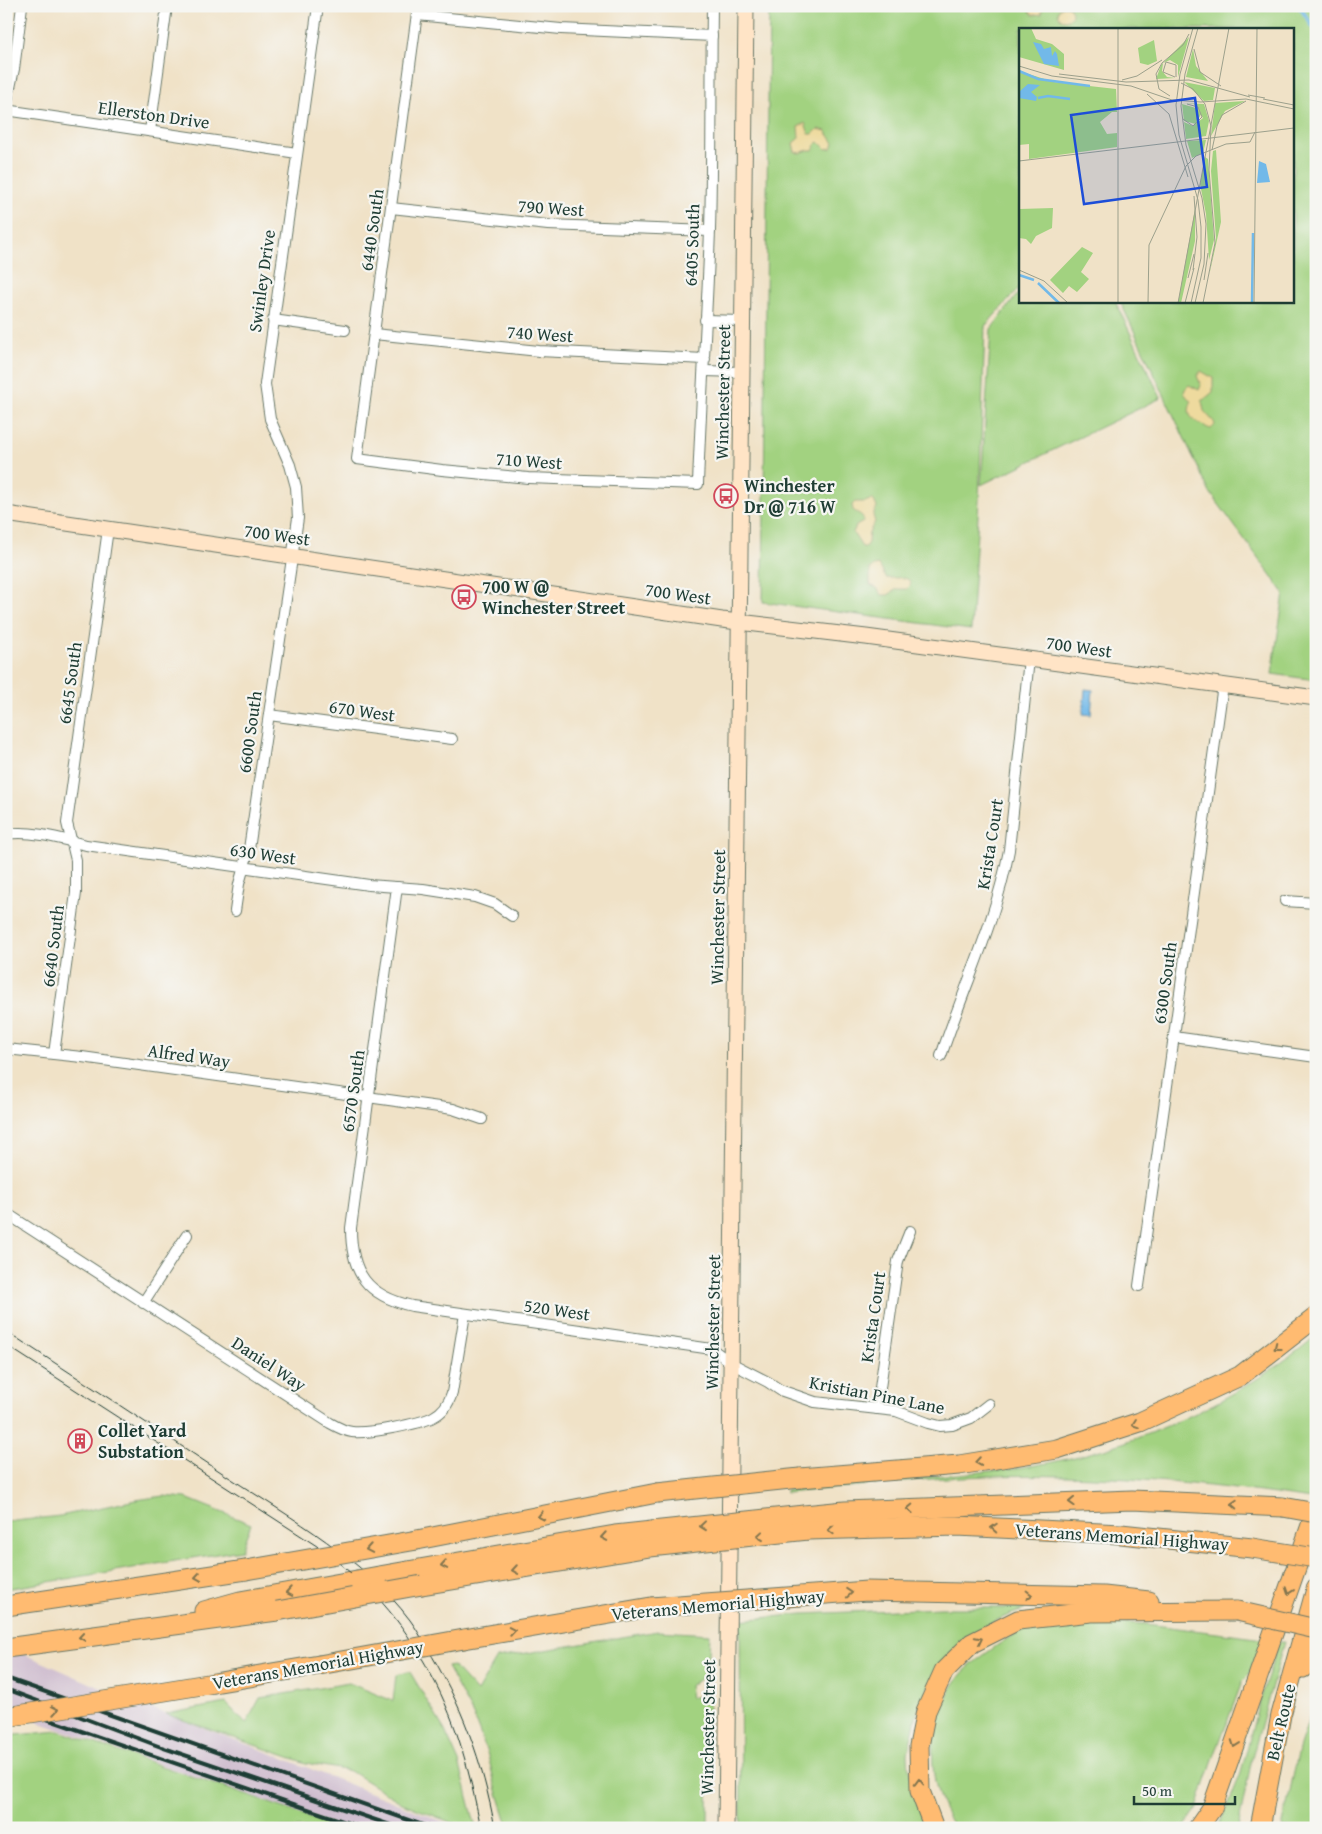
<svg xmlns="http://www.w3.org/2000/svg" width="1322" height="1834" font-family="'Gentium Book Plus',serif">
<rect width="100%" height="100%" fill="#f6f6f2"/>
<filter id="ink" filterUnits="userSpaceOnUse"><feTurbulence type="fractalNoise" baseFrequency=".02" numOctaves="2"/><feDisplacementMap in="SourceGraphic" scale="10" xChannelSelector="R" yChannelSelector="G"/><feConvolveMatrix kernelMatrix="1 2 1 2 8 2 1 2 1" color-interpolation-filters="sRGB"/></filter>
<filter id="wash" filterUnits="userSpaceOnUse"><feTurbulence type="fractalNoise" baseFrequency=".0096" numOctaves="4" result="noise"/><feDisplacementMap in="SourceGraphic" scale="20" xChannelSelector="R" yChannelSelector="G"/><feGaussianBlur stdDeviation="1.12" result="paint"/><feColorMatrix in="noise" values="0 0 0 0 0 0 0 0 0 0 0 0 0 0 0 0 0 1.4 0 .05"/><feComposite in="paint" operator="in"/></filter>
<g filter="url(#wash)">
<rect width="100%" height="100%" fill="#f0e2c7"/>
<polygon fill="#cfbdcf" points="6,1646 126,1699 278,1756 459,1828 344,1828 6,1711"/>
<g fill="#a2d280" stroke="#60885a">
<polygon points="769,6 1316,6 1316,680 1272,674 1284,593 1209,491 1120,301 1293,301 1293,29 1021,29 1021,286 985,326 979,500 971,630 763,602"/>
<polygon points="1021,290 1021,301 1115,301 1161,398 981,485 991,329"/>
<path d="M1316,1336V1483L1311,1499C1203,1483 1095,1473 986,1476C919,1478 853,1487 786,1493V1490C831,1485 876,1480 921,1477C971,1473 1022,1470 1071,1458C1158,1437 1247,1394 1316,1336Z"/>
<polygon points="163,1496 186,1498 251,1524 241,1550 6,1589 6,1522 60,1516 136,1500"/>
<path d="M941,1608H1025L1024,1610C965,1627 924,1671 913,1731C911,1739 909,1747 908,1754C908,1779 918,1804 926,1828H741L740,1620L803,1614Z"/>
<path d="M1108,1622L1146,1624L1264,1639L1254,1670L1242,1682L1212,1762L1196,1810L1184,1828H955C923,1783 926,1719 960,1676C969,1665 984,1655 995,1647C1008,1638 1021,1629 1036,1626C1058,1620 1085,1622 1108,1622Z"/>
<polygon points="658,1631 710,1634 708,1674 689,1686 691,1698 709,1697 708,1828 506,1828 507,1822 495,1784 487,1752 473,1715 447,1667 453,1666 477,1692 497,1658"/>
<polygon points="1279,1642 1284,1642 1252,1758 1238,1828 1217,1828 1227,1808 1241,1773 1256,1714"/>
<polygon points="410,1672 445,1731 459,1762 476,1828 465,1828 402,1803 350,1771 306,1763 166,1714 226,1703 246,1724 260,1698 349,1683 393,1701 396,1675"/>
<polygon points="1316,1697 1316,1828 1282,1828 1299,1749"/>
<polygon points="59,1731 342,1828 6,1828 6,1736"/>
</g>
<g fill="#eeda9e" stroke="#868c69">
<circle cx="1065" cy="13" r="7"/>
<polygon points="1042,6 1042,14 1033,15 1030,11 1029,6"/>
<polygon points="805,123 809,134 813,134 818,129 826,131 834,143 832,148 826,149 819,142 816,144 813,150 808,150 800,153 795,152 793,143 799,138 798,127"/>
<path d="M1201,371L1213,378V392L1202,401L1204,411L1214,422L1215,425L1211,429C1206,428 1191,419 1190,415C1188,411 1190,406 1191,402L1184,393L1185,389L1189,385L1199,390L1201,385L1197,376Z"/>
<path d="M872,499L874,501L877,507L873,515L875,522L869,532L868,543L865,547H862L853,533L856,526L863,522C865,514 857,514 853,510L852,505L855,502H865Z"/>
<path d="M879,565L886,578C894,579 905,575 911,582L910,586L907,589H897L888,595H882L877,588L870,585V569L874,566Z"/>
</g>
<polygon fill="#72b9e9" stroke="#487b8e" points="1085,689 1093,690 1091,715 1083,714"/>
<g fill="none" stroke-linecap="round" stroke-linejoin="round">
<polyline stroke="#72b9e9" stroke-width="4" points="1299,6 1316,31"/>
</g>
</g>
<g filter="url(#ink)">
<g fill="none" stroke-linecap="round" stroke-linejoin="round">
<g stroke="#687767" stroke-width="12">
<g id="minor">
<path d="M418,6L357,459L442,470L528,478L698,484C701,400 707,315 710,230C712,156 711,81 712,6"/>
<polyline points="417,15 561,29 712,36"/>
<polyline points="6,106 14,69 22,6"/>
<polyline points="6,110 297,153"/>
<polyline points="150,131 167,6"/>
<polyline points="391,208 548,225 710,231"/>
<polyline points="273,320 345,330"/>
<polyline points="705,320 742,321"/>
<polyline points="374,334 539,351 705,359"/>
<polyline points="704,371 741,372"/>
<polyline points="269,715 452,739"/>
<path d="M6,834C33,830 61,839 86,845L369,885L423,889L475,897L495,904L512,916"/>
<path d="M397,887L351,1228C351,1273 367,1296 412,1306L712,1349L731,1363L768,1382L780,1390L815,1402L896,1411L928,1423L940,1426L952,1425L971,1418L989,1404"/>
<polyline points="1285,901 1316,903"/>
<polyline points="235,911 239,884 249,849 298,518 296,487 290,465 270,419 265,384 318,6"/>
<polyline points="1174,1037 1316,1057"/>
<polyline points="6,1049 82,1057 453,1109 482,1119"/>
<polyline points="54,1054 76,893 76,860 67,823 108,529"/>
<path d="M941,1056C964,987 996,921 1009,850L1029,659"/>
<path d="M6,1213L330,1423C337,1427 344,1431 352,1432C367,1434 420,1424 433,1417C443,1412 449,1403 452,1393L465,1314"/>
<polyline points="1139,1286 1223,685"/>
<polyline points="143,1303 187,1235"/>
<polyline points="877,1409 898,1261 910,1231"/>
</g>
</g>
<g stroke="#687767" stroke-width="17">
<g id="secondary">
<polyline points="6,514 722,620 866,637 1316,698"/>
<polyline points="726,1828 746,6"/>
</g>
</g>
<g stroke="#687767" stroke-width="21">
<g id="motorway">
<polyline points="800,1478 959,1465 1057,1449 1140,1422 1240,1376 1316,1317"/>
<polyline points="804,1515 845,1511 1132,1500 1283,1507"/>
<polyline points="808,1530 957,1526 1121,1534 1252,1548"/>
<polyline points="417,1540 657,1493"/>
<polyline points="379,1576 615,1535 652,1531"/>
<polyline points="422,1585 650,1547"/>
<polyline points="800,1596 867,1591 1104,1596 1149,1601"/>
<polyline points="6,1606 246,1570"/>
<polyline points="204,1611 240,1601 357,1580"/>
<polyline points="464,1639 651,1607"/>
<polyline points="6,1648 277,1611"/>
<polyline points="1303,1668 1316,1641"/>
<polyline points="214,1683 319,1665"/>
<polyline points="934,1828 920,1791 919,1746 926,1711 944,1671 972,1643 1018,1620 1091,1612 1237,1611"/>
<polyline points="1198,1828 1212,1808 1316,1511"/>
<polyline points="1260,1828 1281,1715 1316,1589"/>
</g>
</g>
<use href="#minor" stroke="#fff" stroke-width="10"/>
<use href="#secondary" stroke="#ffe4c6" stroke-width="15"/>
<use href="#motorway" stroke="#ffbb71" stroke-width="19"/>
<g stroke="#1f3d34" stroke-width="1">
<path d="M6,1331C81,1380 156,1429 230,1478C293,1519 364,1559 410,1620C416,1628 421,1637 426,1646C461,1702 483,1762 495,1828"/>
<path d="M6,1345L323,1550C341,1564 358,1579 375,1595C412,1633 444,1692 460,1743C469,1771 475,1799 481,1828"/>
</g>
<g stroke="#1f3d34" stroke-width="4">
<polyline points="6,1678 431,1828"/>
<polyline points="6,1689 161,1747 399,1828"/>
<polyline points="6,1705 363,1828"/>
</g>
<g stroke="#687767" stroke-width="21" stroke-linecap="butt">
<g id="motorway-bridge">
<polyline points="657,1493 800,1478"/>
<polyline points="1283,1507 1316,1513"/>
<polyline points="652,1531 804,1515"/>
<polyline points="650,1547 808,1530"/>
<polyline points="1252,1548 1316,1558"/>
<polyline points="246,1570 417,1540"/>
<polyline points="357,1580 379,1576"/>
<polyline points="651,1607 800,1596"/>
<polyline points="277,1611 422,1585"/>
<polyline points="1237,1611 1316,1629"/>
<polyline points="319,1665 464,1639"/>
<polyline points="6,1717 214,1683"/>
</g>
</g>
<use href="#motorway-bridge" stroke="#ffbb71" stroke-width="19"/>
</g>
<defs><path id="oneway-chevron" d="M-2-3.5L2.5 0L-2 3.5" fill="none" stroke-width="1.6" stroke-linecap="round" stroke-linejoin="round" transform="scale(1.25)"/></defs>
<g stroke="#84764f">
<use href="#oneway-chevron" transform="translate(1277 1347) rotate(142)"/>
<use href="#oneway-chevron" transform="translate(1135 1424) rotate(161)"/>
<use href="#oneway-chevron" transform="translate(978 1462) rotate(171)"/>
<use href="#oneway-chevron" transform="translate(1072 1502) rotate(178)"/>
<use href="#oneway-chevron" transform="translate(1234 1504) rotate(-177)"/>
<use href="#oneway-chevron" transform="translate(910 1509) rotate(178)"/>
<use href="#oneway-chevron" transform="translate(541 1516) rotate(169)"/>
<use href="#oneway-chevron" transform="translate(703 1526) rotate(174)"/>
<use href="#oneway-chevron" transform="translate(994 1528) rotate(-177)"/>
<use href="#oneway-chevron" transform="translate(831 1530) rotate(178)"/>
<use href="#oneway-chevron" transform="translate(760 1536) rotate(174)"/>
<use href="#oneway-chevron" transform="translate(604 1537) rotate(170)"/>
<use href="#oneway-chevron" transform="translate(369 1549) rotate(170)"/>
<use href="#oneway-chevron" transform="translate(444 1565) rotate(170)"/>
<use href="#oneway-chevron" transform="translate(515 1570) rotate(171)"/>
<use href="#oneway-chevron" transform="translate(198 1577) rotate(171)"/>
<use href="#oneway-chevron" transform="translate(1289 1591) rotate(109)"/>
<use href="#oneway-chevron" transform="translate(289 1592) rotate(170)"/>
<use href="#oneway-chevron" transform="translate(849 1593) rotate(-4)"/>
<use href="#oneway-chevron" transform="translate(1029 1595) rotate(1)"/>
<use href="#oneway-chevron" transform="translate(512 1631) rotate(-10)"/>
<use href="#oneway-chevron" transform="translate(82 1637) rotate(172)"/>
<use href="#oneway-chevron" transform="translate(979 1640) rotate(-27)"/>
<use href="#oneway-chevron" transform="translate(55 1710) rotate(-10)"/>
<use href="#oneway-chevron" transform="translate(1235 1744) rotate(110)"/>
<use href="#oneway-chevron" transform="translate(919 1782) rotate(-91)"/>
</g>
</g>
<defs>
<g id="bus-ring" transform="scale(1.25)"><circle r="9.5" fill="#f6f6f2" stroke="#d1495b" stroke-width="1.5"/><path d="M-5-6H5V4H4V6H2V4H-2V6H-4V4H-5ZM-3.5-4V0h7V-4ZM-3.5 1.2v1.5H-2V1.2ZM2 1.2v1.5H3.5V1.2Z" fill="#d1495b"/></g>
<g id="building-ring" transform="scale(1.25)"><circle r="9.5" fill="#f6f6f2" stroke="#d1495b" stroke-width="1.5"/><path d="M-4-6H4V6H1V3H-1V6H-4ZM-2.5-4.3h1.7v1.8h-1.7ZM.8-4.3h1.7v1.8H.8ZM-2.5-1h1.7V.8h-1.7ZM.8-1h1.7V.8H.8Z" fill="#d1495b"/></g>
</defs>
<g fill-rule="evenodd">
<use href="#bus-ring" x="726" y="496"/>
<use href="#bus-ring" x="464" y="597"/>
<use href="#building-ring" x="80" y="1441"/>
</g>
<g text-anchor="middle" stroke-width="4.5" stroke-linejoin="round" paint-order="stroke">
<g font-size="18" fill="#1f3d34" stroke="#f6f6f2">
<text transform="translate(154 115) rotate(8)" y="6">Ellerston Drive</text>
<text transform="translate(551 208) rotate(4)" y="6">790 West</text>
<text transform="translate(372 230) rotate(-82)" y="6">6440 South</text>
<text transform="translate(692 245) rotate(-88)" y="6">6405 South</text>
<text transform="translate(262 281) rotate(-82)" y="6">Swinley Drive</text>
<text transform="translate(540 334) rotate(4)" y="6">740 West</text>
<text transform="translate(723 392) rotate(-89)" y="6">Winchester Street</text>
<text transform="translate(529 461) rotate(4)" y="6">710 West</text>
<text transform="translate(277 535) rotate(8)" y="6">700 West</text>
<text transform="translate(678 594) rotate(8)" y="6">700 West</text>
<text transform="translate(1079 647) rotate(8)" y="6">700 West</text>
<text transform="translate(70 683) rotate(-82)" y="6">6645 South</text>
<text transform="translate(362 711) rotate(8)" y="6">670 West</text>
<text transform="translate(250 732) rotate(-82)" y="6">6600 South</text>
<text transform="translate(990 844) rotate(-81)" y="6">Krista Court</text>
<text transform="translate(263 854) rotate(8)" y="6">630 West</text>
<text transform="translate(718 917) rotate(-89)" y="6">Winchester Street</text>
<text transform="translate(53 946) rotate(-83)" y="6">6640 South</text>
<text transform="translate(1165 983) rotate(-82)" y="6">6300 South</text>
<text transform="translate(189 1056) rotate(8)" y="6">Alfred Way</text>
<text transform="translate(353 1091) rotate(-82)" y="6">6570 South</text>
<text transform="translate(557 1310) rotate(8)" y="6">520 West</text>
<text transform="translate(873 1317) rotate(-82)" y="6">Krista Court</text>
<text transform="translate(713 1322) rotate(-89)" y="6">Winchester Street</text>
<text transform="translate(269 1364) rotate(33)" y="6">Daniel Way</text>
<text transform="translate(877 1395) rotate(11)" y="6">Kristian Pine Lane</text>
<text transform="translate(1122 1537) rotate(4)" y="6">Veterans Memorial Highway</text>
<text transform="translate(718 1605) rotate(-5)" y="6">Veterans Memorial Highway</text>
<text transform="translate(318 1665) rotate(-10)" y="6">Veterans Memorial Highway</text>
<text transform="translate(1281 1722) rotate(-77)" y="6">Belt Route</text>
<text transform="translate(708 1727) rotate(-89)" y="6">Winchester Street</text>
</g>
<g font-size="18" font-weight="bold" fill="#1f3d34" stroke="#f6f6f2" text-anchor="start">
<text x="744" y="492">Winchester<tspan x="744" dy="21">Dr @ 716 W</tspan></text>
<text x="482" y="593">700 W @<tspan x="482" dy="21">Winchester Street</tspan></text>
<text x="98" y="1437">Collet Yard<tspan x="98" dy="21">Substation</tspan></text>
</g>
</g>
<g transform="translate(1019 28)">
<rect width="275" height="275" fill="#f0e2c7"/>
<path d="M0,0H12L17,11L33,16L45,26V42L0,29ZM170,9L159,49V37L151,32L144,35L143,43L148,49L156,50L137,51L142,37ZM135,12L138,33L129,37L121,35L119,20ZM174,21L177,38L189,53L167,49ZM0,43L35,54L97,61L98,84H93L81,94L88,106L98,105V119L10,131V116L0,117ZM165,54L196,60L194,72L185,73ZM226,73L206,83L192,108L196,75ZM163,75L185,76L190,93L187,108L167,111L165,94L174,98L184,90L175,76ZM163,76L177,80L182,86L177,96L165,93ZM187,112L184,125L173,130L168,113ZM197,122L202,194L190,248L197,210L192,143L194,123ZM186,129L189,131L195,212L190,232L187,186L181,156ZM34,180L33,200L17,208L12,216L7,211L0,210V181ZM176,181V213L162,275H159ZM63,219L74,225L62,244L70,251L58,264L50,258L44,265L31,252Z" fill="#a2d280"/>
<path d="M14,14L22,16L25,21L32,19L33,28L36,23L38,26L40,38L25,36ZM9,56L21,57L12,64L18,69L17,73L0,70V64ZM240,133L247,136L251,154L238,155Z" fill="#72b9e9"/>
<path fill="none" stroke="#72b9e9" stroke-width="2.5" d="M0,43L19,51L71,58M19,70L29,68L51,71M0,247L15,252M19,255L40,275M233,275L234,205"/>
<path fill="none" stroke="#9ca08c" stroke-width="1" d="M99,0V275M175,21L181,44L202,58M0,38L33,48L112,58L153,72L182,74L227,71L275,81M40,46L107,54L170,52L231,69M156,49L144,44L147,34L157,37V49M103,52L118,48L143,32M162,55L174,61L186,76L192,98L190,142L196,215L184,275M128,66L150,86L169,149M229,67L246,70M151,68L140,61L137,46L143,35L164,17L170,6M244,71L275,77M164,91L174,98L183,89L179,79L168,76M193,122L198,98L203,87L227,73M0,133L275,100M0,242L25,253L49,275M174,242L178,209L175,168M169,250L175,226M185,252L189,225M129,275L130,217L167,138L177,128L207,116L231,114L236,104M159,275L210,0M166,275L175,240M172,275L182,230V199L179,172L160,107L157,77L161,46L174,0M176,275L185,236L187,196L183,170L167,117L162,78L166,46L179,0M235,275L238,0"/>
<path fill="#1d4ed8" fill-opacity="0.15" stroke="#1d4ed8" stroke-width="2.5" d="M176,70L188,159L65,176L52,87Z"/>
<rect width="275" height="275" fill="none" stroke="#1f3d34" stroke-width="2.5"/>
</g>
<rect width="1322" height="1834" fill="none" stroke="#f6f6f2" stroke-width="25"/>
<path d="M1134 1796v8h101v-8" fill="none" stroke="#1f3d34" stroke-width="2.5"/>
<text x="1142" y="1796" font-size="15" fill="#1f3d34" stroke="#f6f6f2" stroke-width="4" paint-order="stroke">50 m</text>
</svg>
